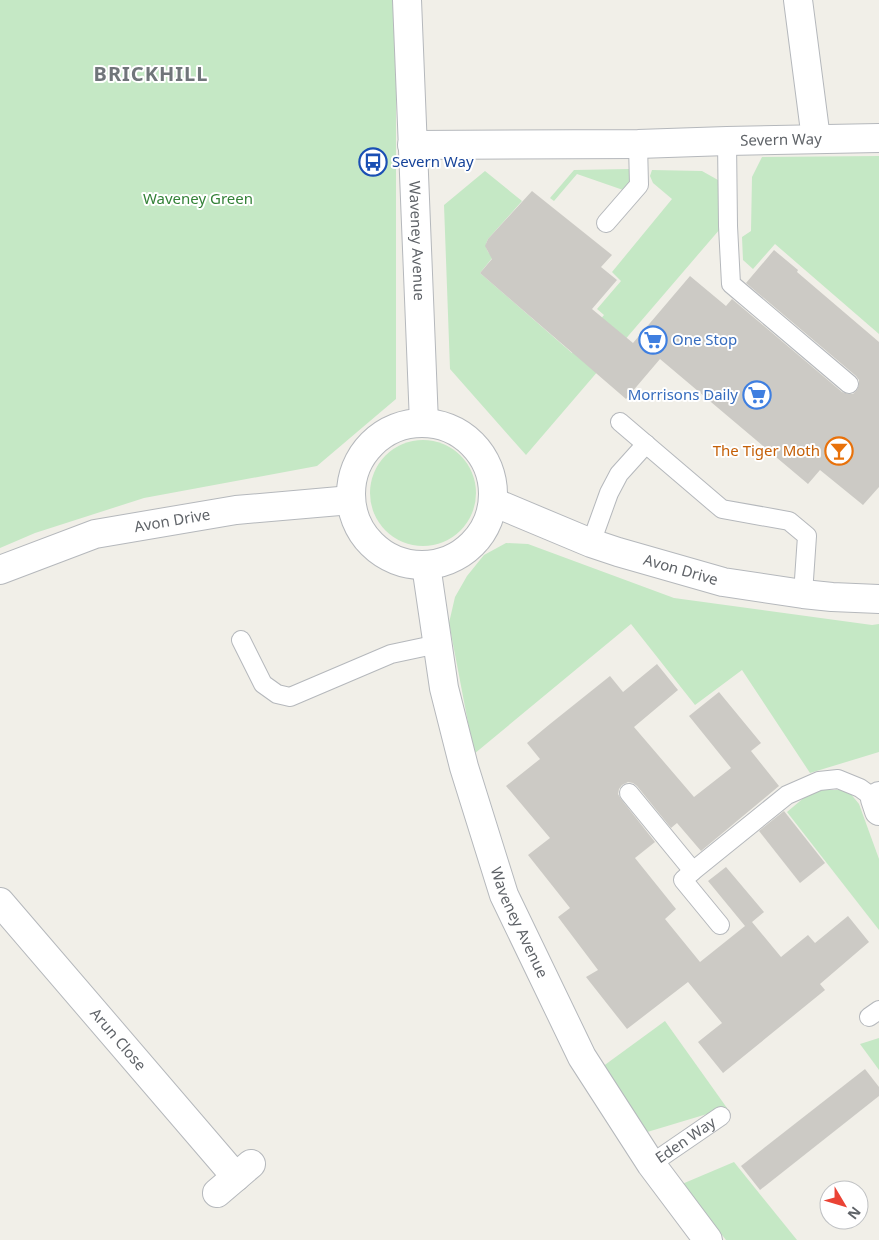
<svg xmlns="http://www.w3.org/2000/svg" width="879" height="1240" font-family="'Noto Sans',sans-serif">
<rect width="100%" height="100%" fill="#f1efe8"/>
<g fill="#c5e8c5">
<polygon points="0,0 396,0 396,399 317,466 144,498 35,533 0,548"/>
<polygon points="879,156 879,334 775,244 753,269 743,260 742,237 751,231 752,177 762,157"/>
<polygon points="629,169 631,184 626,191 577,174 554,201 550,198 574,170"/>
<path d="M652,170L702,171L718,180L720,229L526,455L450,369L444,205L485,171L522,201L488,239C484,247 487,252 493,257L480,273L572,353L604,315L597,309L621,281L612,272L672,199L653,183L650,176Z"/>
<circle cx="423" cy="493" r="53"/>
<polygon points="506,543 528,544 674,598 872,625 879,624 879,752 810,773 742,670 695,705 631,624 474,754 449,623 455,597 467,576 484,555"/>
<polygon points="820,790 840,790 850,793 859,804 879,859 879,930 787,812 806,796"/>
<polygon points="665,1021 727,1108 644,1133 602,1067"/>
<polygon points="879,1038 879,1070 860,1044"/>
<polygon points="734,1162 797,1240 726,1240 682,1184"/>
</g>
<g fill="#cccac5">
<polygon points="532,191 612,255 601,267 617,280 592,309 633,343 690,276 726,306 732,299 842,392 848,394 853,394 857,390 859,385 859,380 856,376 746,283 774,250 798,270 797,272 879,342 879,487 863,505 820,470 808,484 660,359 626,399 480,273 492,259 485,246 488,239"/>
<polygon points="657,664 678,690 634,727 694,797 731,768 689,716 719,692 761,743 751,751 779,786 701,851 677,823 671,828 637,786 633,783 628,782 622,785 619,789 618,794 621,799 655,842 635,858 676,909 665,919 700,962 745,926 708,881 726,867 764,912 752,922 781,957 808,935 815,943 848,916 869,942 820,984 825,990 723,1073 698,1042 722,1023 688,982 627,1029 586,977 598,970 558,917 570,908 528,855 550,838 506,786 540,759 527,743 550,724 610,676 623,692"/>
<polygon points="784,811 825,863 800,883 759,831"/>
<polygon points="865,1069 879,1087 879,1096 760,1190 741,1166"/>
</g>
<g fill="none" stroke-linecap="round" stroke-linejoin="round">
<g stroke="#b5b8bc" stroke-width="20">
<g id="service">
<polyline points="727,141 728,226 731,284 849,384"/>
<polyline points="606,223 639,185 638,144"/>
<polyline points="620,422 722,509 789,521 807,536 803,594"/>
<polyline points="591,543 609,493 619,474 646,444"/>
<polyline points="241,640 263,684 277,694 290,697 391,654 438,644"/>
<polyline points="629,793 693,871"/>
<polyline points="720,925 683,880 693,871 787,795 819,781 838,779 860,788 875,799"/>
<polyline points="869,1017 879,1010"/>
<path id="s1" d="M651,1164L721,1116"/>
</g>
</g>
<g stroke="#b5b8bc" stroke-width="30">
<g id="minor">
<polyline points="798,0 816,139"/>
<path id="s2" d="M412,145L638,144L727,141L879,138"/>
<path id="s3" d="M426,565L444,688L464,767L504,895L582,1057L651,1164L708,1240"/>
<polyline points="879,796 875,799 879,811"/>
<path id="s4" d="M0,902L236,1177"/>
<polyline points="217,1193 251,1164"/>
</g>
</g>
<g stroke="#b5b8bc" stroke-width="30">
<g id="tertiary">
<path id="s5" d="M407,0L424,423"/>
<circle cx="422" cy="494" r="71"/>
<path id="s6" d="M493,502L591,543L618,552L723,582L803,594L832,597L879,599"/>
<path id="s7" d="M0,570L95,534L236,510L351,500"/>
</g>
</g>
<use href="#service" stroke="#fff" stroke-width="18"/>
<use href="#minor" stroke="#fff" stroke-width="28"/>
<use href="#tertiary" stroke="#fff" stroke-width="28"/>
</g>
<defs>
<g id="bus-ring" transform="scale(1.4375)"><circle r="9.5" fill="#fff" stroke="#1a4fb4" stroke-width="1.5"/><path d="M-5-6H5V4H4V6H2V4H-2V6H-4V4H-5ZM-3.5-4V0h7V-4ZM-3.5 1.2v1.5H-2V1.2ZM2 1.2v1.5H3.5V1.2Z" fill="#1a4fb4"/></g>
<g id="supermarket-ring" transform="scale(1.4375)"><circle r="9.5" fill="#fff" stroke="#3f7fe0" stroke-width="1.5"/><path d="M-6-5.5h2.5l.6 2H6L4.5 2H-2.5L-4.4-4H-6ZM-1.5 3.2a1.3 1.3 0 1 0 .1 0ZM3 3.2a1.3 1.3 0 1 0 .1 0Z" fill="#3f7fe0"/></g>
<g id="bar-ring" transform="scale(1.4375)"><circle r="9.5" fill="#fff" stroke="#e8710a" stroke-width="1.5"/><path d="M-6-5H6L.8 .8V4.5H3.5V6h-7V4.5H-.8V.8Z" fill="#e8710a"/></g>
</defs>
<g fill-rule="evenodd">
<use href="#bus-ring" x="373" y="162"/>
<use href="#supermarket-ring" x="653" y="340"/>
<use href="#supermarket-ring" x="757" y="395"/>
<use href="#bar-ring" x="839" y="451"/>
</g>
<g text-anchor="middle" stroke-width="4" stroke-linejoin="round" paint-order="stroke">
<g font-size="15" fill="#5f6368" stroke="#fff">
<text dy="5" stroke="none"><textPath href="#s2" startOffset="369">Severn Way</textPath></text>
<text dy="5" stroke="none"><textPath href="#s5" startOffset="241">Waveney Avenue</textPath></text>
<text dy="5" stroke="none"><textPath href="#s7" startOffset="180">Avon Drive</textPath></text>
<text dy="5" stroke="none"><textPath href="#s6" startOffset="200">Avon Drive</textPath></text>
<text dy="5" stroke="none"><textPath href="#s3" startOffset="371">Waveney Avenue</textPath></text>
<text dy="5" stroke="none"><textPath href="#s4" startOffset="181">Arun Close</textPath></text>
<text dy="5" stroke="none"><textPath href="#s1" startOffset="42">Eden Way</textPath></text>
</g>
<g font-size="15" fill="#164399" stroke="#fff" text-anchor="start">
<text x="392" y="167">Severn Way</text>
</g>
<g font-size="15" fill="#348238" stroke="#fff">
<text x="198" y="204">Waveney Green</text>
</g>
<g font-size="15" fill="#366cbe" stroke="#fff" text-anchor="start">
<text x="672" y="345">One Stop</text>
<text x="738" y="400" text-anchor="end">Morrisons Daily</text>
</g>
<g font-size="15" fill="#c56008" stroke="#fff" text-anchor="end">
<text x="820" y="456">The Tiger Moth</text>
</g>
<g font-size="20" font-weight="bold" letter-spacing="1" fill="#70757a" stroke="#fff">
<text x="151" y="81">BRICKHILL</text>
</g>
</g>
<g transform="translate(844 1205) rotate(128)"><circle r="24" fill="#ffffff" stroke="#bfc1c3"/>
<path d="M0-4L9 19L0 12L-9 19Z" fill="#ea4335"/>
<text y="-8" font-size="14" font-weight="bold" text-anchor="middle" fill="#5f6368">N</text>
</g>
</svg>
